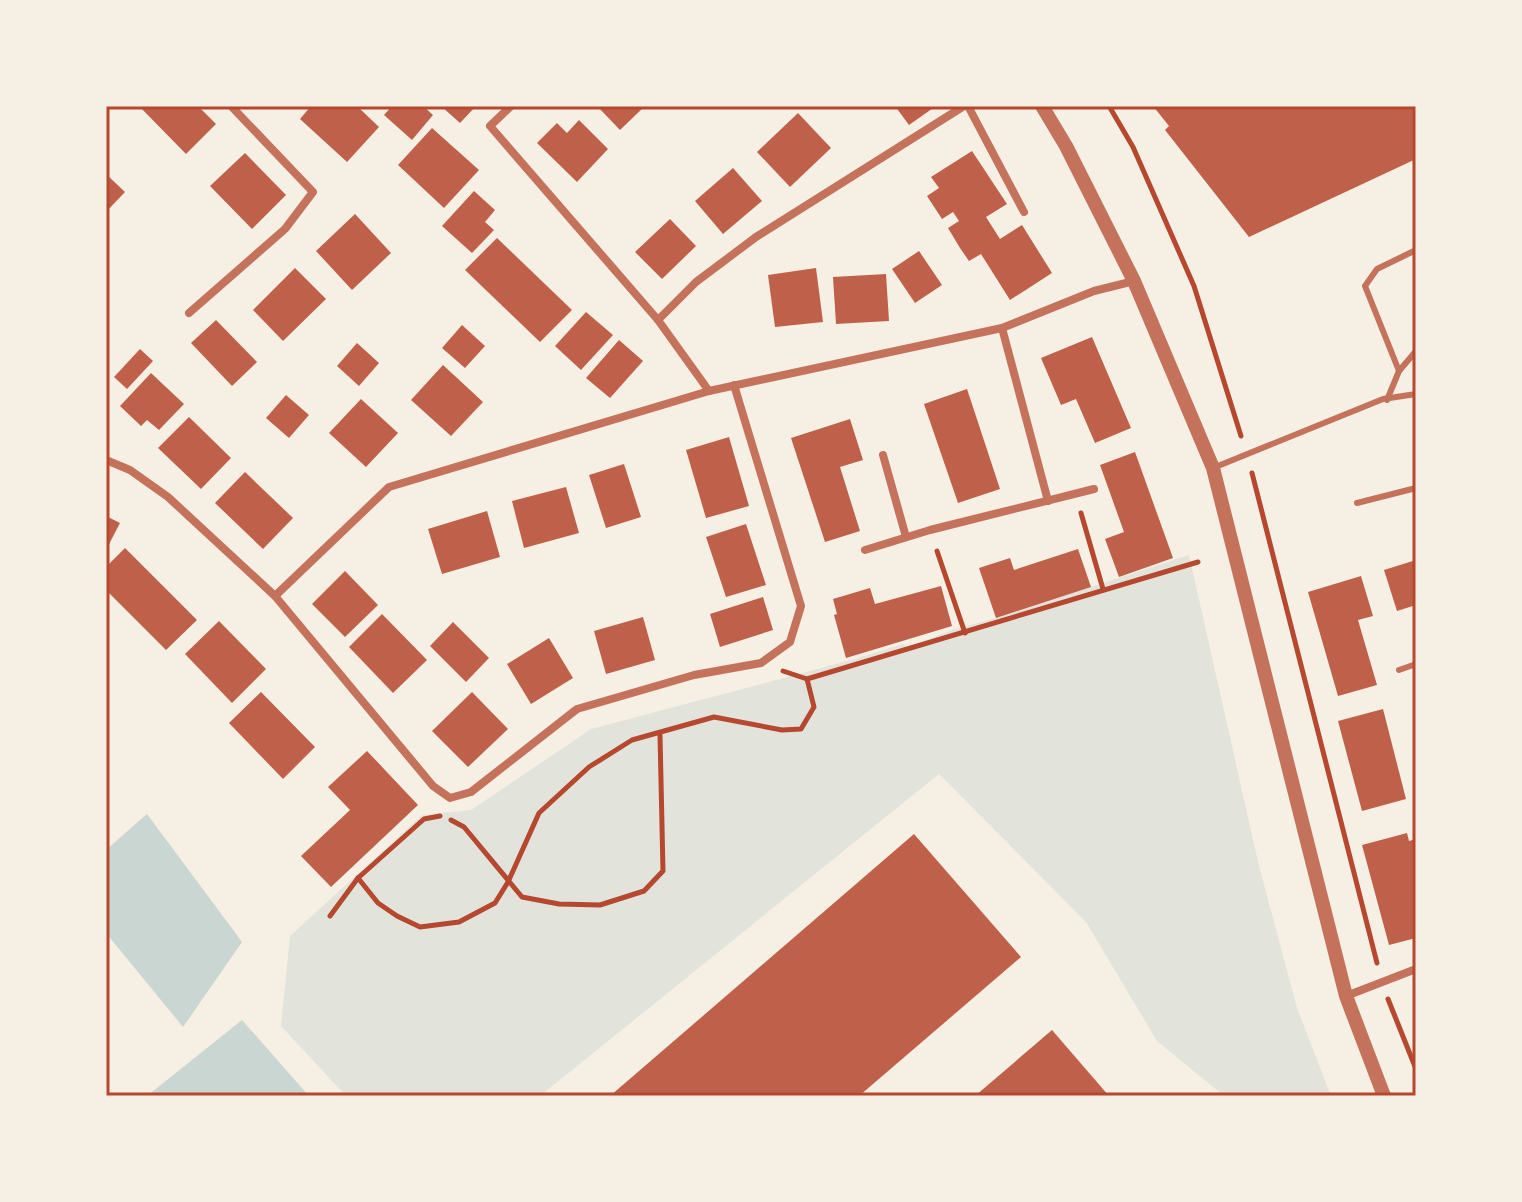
<svg xmlns="http://www.w3.org/2000/svg" width="1522" height="1202" font-family="'Asap Condensed',sans-serif">
<rect width="100%" height="100%" fill="#f6efe4"/>
<polygon fill="#e2e4dc" points="1189,555 1259,866 1297,1008 1331,1096 1224,1096 1157,1041 1086,922 939,774 540,1096 346,1096 281,1026 290,936 422,815 471,810 591,729 855,659 903,644 908,647 955,629 996,618"/>
<g fill="#c9d6d2">
<polygon points="147,814 242,942 183,1027 106,933 106,850"/>
<polygon points="242,1020 309,1096 147,1096"/>
</g>
<g fill="#bf614a">
<polygon points="139,106 198,106 216,124 186,154"/>
<polygon points="311,106 357,106 379,127 347,162 300,119"/>
<polygon points="392,106 423,106 433,115 412,140 384,115"/>
<polygon points="441,106 476,106 460,123"/>
<polygon points="597,106 645,106 620,130"/>
<polygon points="895,106 936,106 909,125"/>
<polygon points="1153,106 1416,106 1416,159 1249,237 1165,130 1169,126"/>
<polygon points="798,113 831,148 790,187 757,152"/>
<polygon points="579,120 608,149 577,182 537,143 557,123 567,133"/>
<polygon points="432,128 479,170 444,208 398,165"/>
<polygon points="972,151 1007,204 986,217 1000,239 1022,225 1052,273 1010,300 981,254 969,261 960,248 948,228 959,221 953,212 942,219 927,196 939,188 931,177"/>
<polygon points="245,153 286,195 252,229 210,186"/>
<polygon points="733,168 762,201 723,234 695,201"/>
<polygon points="106,174 125,192 106,212"/>
<polygon points="474,191 495,210 485,222 494,230 472,253 442,226"/>
<polygon points="355,214 391,253 352,290 316,251"/>
<polygon points="670,219 696,246 662,279 635,252"/>
<polygon points="497,238 572,310 540,342 465,270"/>
<polygon points="919,251 942,285 915,303 892,269"/>
<polygon points="295,268 326,299 283,341 253,310"/>
<polygon points="816,268 823,322 775,327 768,275"/>
<polygon points="886,274 889,321 836,324 833,277"/>
<polygon points="586,312 613,335 581,370 555,346"/>
<polygon points="216,320 257,362 232,386 191,343"/>
<polygon points="462,325 485,346 465,368 442,348"/>
<polygon points="1092,337 1131,428 1095,443 1076,399 1061,405 1041,358"/>
<polygon points="619,340 643,361 610,398 586,378"/>
<polygon points="357,343 379,363 359,386 337,366"/>
<polygon points="140,349 153,361 127,389 114,377"/>
<polygon points="443,365 483,402 451,436 411,400"/>
<polygon points="151,373 184,404 159,430 147,420 141,426 120,406"/>
<polygon points="967,389 1000,489 958,503 924,404"/>
<polygon points="286,395 309,415 289,438 266,418"/>
<polygon points="361,399 398,433 366,467 329,433"/>
<polygon points="189,417 231,458 201,489 158,448"/>
<polygon points="850,419 863,460 840,467 860,531 825,542 791,438"/>
<polygon points="729,437 749,506 706,518 686,450"/>
<polygon points="1135,452 1173,558 1119,577 1105,539 1124,532 1100,465"/>
<polygon points="624,464 641,517 606,528 589,475"/>
<polygon points="245,472 293,518 263,549 215,503"/>
<polygon points="566,487 579,533 524,548 512,501"/>
<polygon points="487,511 500,557 442,574 428,529"/>
<polygon points="106,516 120,523 106,550"/>
<polygon points="746,524 766,585 726,597 706,537"/>
<polygon points="125,548 197,620 166,650 106,590 106,567"/>
<polygon points="1078,549 1091,587 996,618 979,568 1010,558 1014,570"/>
<polygon points="1416,560 1416,605 1397,611 1384,570"/>
<polygon points="345,571 378,605 345,637 312,604"/>
<polygon points="1361,576 1373,616 1358,620 1377,685 1338,696 1308,592"/>
<polygon points="941,586 952,626 846,658 834,615 837,614 833,599 870,588 875,604"/>
<polygon points="763,597 773,630 720,647 710,614"/>
<polygon points="382,614 427,660 393,693 349,647"/>
<polygon points="643,617 655,660 606,674 594,631"/>
<polygon points="219,621 266,669 232,703 185,654"/>
<polygon points="453,622 489,658 466,682 430,646"/>
<polygon points="549,638 573,678 531,704 507,664"/>
<polygon points="261,692 315,747 283,779 229,723"/>
<polygon points="472,692 508,729 468,767 432,731"/>
<polygon points="1383,709 1406,799 1362,811 1338,721"/>
<polygon points="367,751 418,805 331,887 301,856 350,810 328,787"/>
<polygon points="1407,833 1409,841 1416,839 1416,938 1389,945 1362,845"/>
<polygon points="914,834 1021,957 859,1096 610,1096"/>
<polygon points="1052,1030 1109,1096 975,1096"/>
</g>
<g fill="none" stroke-linecap="round" stroke-linejoin="round">
<g stroke="#b5482f" stroke-width="5">
<polyline points="1109,106 1133,147 1194,286 1241,436"/>
<polyline points="1252,473 1377,963"/>
<polyline points="1081,513 1103,589"/>
<polyline points="937,551 965,633"/>
<polyline points="807,679 1198,562"/>
<polyline points="440,816 424,819 358,878 378,903 397,916 420,927 459,922 495,903 508,882 539,813 589,767 632,740 714,717 782,730 801,729 814,707 807,679 783,671"/>
<polyline points="451,820 464,827 522,897 559,904 600,905 644,891 663,871 660,735"/>
<polyline points="330,916 358,878"/>
<polyline points="1388,999 1416,1069"/>
</g>
<g stroke="#c5725c" stroke-width="6">
<polyline points="1399,371 1365,286 1377,269 1416,250"/>
<polyline points="1387,400 1399,371 1416,351"/>
<polyline points="1213,468 1383,399 1416,394"/>
<polyline points="1357,503 1416,488"/>
<polyline points="1399,670 1416,664"/>
</g>
<g stroke="#c5725c" stroke-width="8">
<polyline points="511,106 490,126 658,320 709,391"/>
<polyline points="968,106 1024,212"/>
<polyline points="189,313 285,229 313,192 231,106"/>
<polyline points="658,320 696,282 756,237 964,106"/>
<polyline points="1002,328 1048,501"/>
<polyline points="883,455 906,537"/>
<polyline points="106,460 130,470 168,497 275,596 433,786 450,798 471,792 577,709 694,675 761,663 790,642 801,606 734,385"/>
<polyline points="865,550 930,530 1094,489"/>
<polyline points="275,596 389,487 709,391 1002,328 1094,291 1134,281"/>
<polyline points="1346,996 1416,969"/>
</g>
<polyline stroke="#c5725c" stroke-width="14" points="1042,106 1066,146 1134,281 1213,468 1346,996 1384,1096"/>
</g>
<rect width="1522" height="1202" fill="none" stroke="#f6efe4" stroke-width="216"/>
<rect x="108" y="108" width="1306" height="986" fill="none" stroke="#b5482f" stroke-width="3"/>
</svg>
